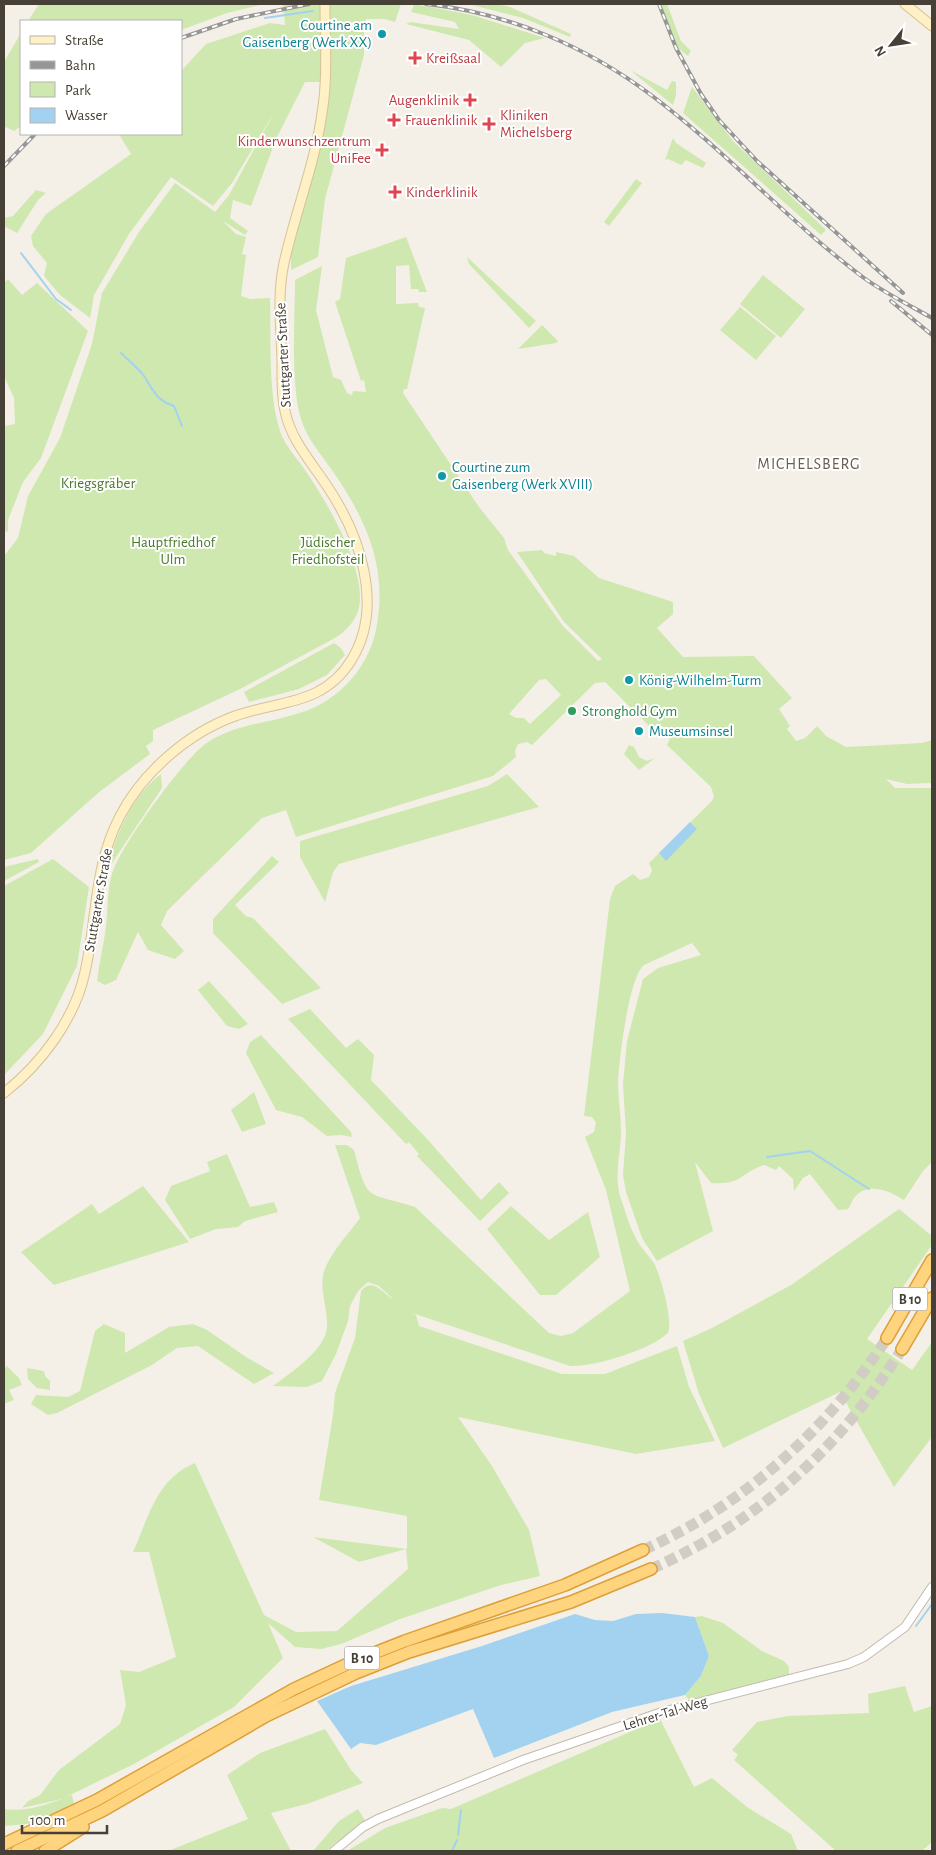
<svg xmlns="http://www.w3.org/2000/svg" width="936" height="1855" font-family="'Alegreya Sans',sans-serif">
<rect width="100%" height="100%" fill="#f4f0e7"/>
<g fill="#cfe8b0" fill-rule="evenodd">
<polygon points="39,4 264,4 227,13 181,30 181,21 28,21"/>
<path d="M283,4H401L395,22L384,19H366L364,26V55L325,199L318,257L291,270V249L300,212L323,82H305L276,139L251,206L233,200L230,218L248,231L245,235L223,221L236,234L246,237L242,254L246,255L241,296L250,299L270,298C271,338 268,394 280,431C284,445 299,460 307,473C327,502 374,581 356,616C351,626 344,632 335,638L242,688L153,730V741L146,746L150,754L98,793L31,853L4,860V556L18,538L28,496L60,438L92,344L102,293L139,232L175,183L215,212L229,195L275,111L232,183L213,206L171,177L129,234L94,295L90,318L60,295L44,276L47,263L33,246L31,236L46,214L131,154L120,136L122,134H181V71L206,44L270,23L285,25Z"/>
<polygon points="414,4 472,15 545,38 525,43 501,67 469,40 406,24 410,22 459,29 455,22 411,12"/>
<polygon points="468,4 497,4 510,7 571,34 570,37 523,18"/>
<polygon points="661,4 667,4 681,41 691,51 688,56 678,48"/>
<polygon points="21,33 21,126 14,131 6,127 4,130 4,62"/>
<polygon points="630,70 667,90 672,81 676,82 676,95 673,105"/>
<polygon points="692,87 733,141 826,230 821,235 683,113"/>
<polygon points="673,138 676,143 706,163 703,168 686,160 681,165 668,159 665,160"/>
<polygon points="636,179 642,183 609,226 604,222"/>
<polygon points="36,190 46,193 38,200 17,233 4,226 4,218 13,216"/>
<path d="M406,237L427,292H419L418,289H411L409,265L396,266V304L418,303L419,307L425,308L407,389H404L403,393L479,507L504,538L508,550L563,626L598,661L602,659L564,622L517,552L542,550L544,553L556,556V552L574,556L599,578L673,602V614L657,628L683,657L754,656L792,698L779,709L790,726L787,729L796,741L805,738L817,726L826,736L846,747L922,743L932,740V783L907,784L886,779L895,788H932V1162L923,1171L904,1200C890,1191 867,1181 854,1198C851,1202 851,1205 848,1209L838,1210L810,1174L803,1178L794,1191L793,1179L779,1166L776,1170L764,1165C738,1174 743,1185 711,1183L695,1162L713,1231L657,1261L642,1238L626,1192L623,1175L626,1134L623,1084L627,1041L643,979L658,968L701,955L692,943L644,965C629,977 619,1060 618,1082C618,1098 621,1115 621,1131C621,1153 614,1174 620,1196C625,1210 630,1229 638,1242C642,1249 649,1256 654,1263C661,1277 673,1320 668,1333C650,1350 594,1367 570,1366L412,1313L416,1315L419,1326L562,1374H605L677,1346L689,1387L715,1441L636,1454L458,1417L492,1466L529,1530L540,1576L501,1585L400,1619L341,1644L321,1649L295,1647L268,1623L283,1658L234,1707L134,1764L66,1797L72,1795L74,1804L38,1823L4,1826V1809C24,1812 43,1806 62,1799L22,1808L28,1801L40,1795L59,1770L120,1724L126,1705L120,1670L139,1672L176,1657L149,1552H133C149,1517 156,1479 195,1463L264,1615L296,1632L337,1631L408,1569L406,1549L359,1562L313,1537L407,1549V1516L319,1500L333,1415L335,1393L355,1338L361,1291C373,1276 384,1295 394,1300L379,1286L368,1282L358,1291L350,1306L348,1321L336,1354L322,1381L307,1387L273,1386C290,1373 326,1350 327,1327C328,1306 317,1286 326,1266C334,1249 349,1233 360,1218L335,1145H347L354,1150C368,1204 366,1191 415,1207L549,1333L561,1336L573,1333L630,1291L606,1190L585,1137L594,1132L596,1123L592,1117L584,1116L610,899L615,886L633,874L640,880L649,877L652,870L649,863L712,801L714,796L711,787L667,745L671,736L668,729L659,725L651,728L605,682L595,683L532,745L527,742L518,744L515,751L516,757L493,776L296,837L286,810L262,818L167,911L161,925L184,951L175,959L148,950L138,932L116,980L105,985L97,981C99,963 104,944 106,926C108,909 107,891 112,874C119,848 182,762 204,745C230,725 263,724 293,715C334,705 367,672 376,630C388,569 368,523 334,473C323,457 308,440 302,422C290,388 295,317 295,280L322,266L316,310L333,377L341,380L347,393L352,395L353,391L366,392L364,380L361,381L335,302L340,299L346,258ZM546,679L561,695L530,724L524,718H516L509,714L539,680Z"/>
<polygon points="467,257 536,321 529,328 469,264"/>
<polygon points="763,275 805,309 781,338 740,304"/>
<polygon points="8,279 22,295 37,283 88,331 41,458 23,482 8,520 8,532 4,531 4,426 15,424 14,398 4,376 4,283"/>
<polygon points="740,307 776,336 756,360 720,330"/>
<polygon points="542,325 558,341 556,343 518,349"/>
<polygon points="334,643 341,648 345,655 327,675 299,689 249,702 244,692"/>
<polygon points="629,745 634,747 639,757 647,761 655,758 639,770 624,754"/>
<path d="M161,774L162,788L110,866H108C116,833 133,795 161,774Z"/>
<polygon points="507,774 539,807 339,864 333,872 325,902 300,857 300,841 488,786"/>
<polygon points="272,856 279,862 235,905 246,916 253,918 321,988 282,1004 213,933 213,919"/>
<polygon points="38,859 39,862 4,881 4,867"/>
<polygon points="53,859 89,887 77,966 43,1034 4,1075 4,886"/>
<polygon points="209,981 248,1024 239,1029 227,1026 198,990"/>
<polygon points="310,1009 346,1048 358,1039 374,1055 371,1080 428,1140 481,1200 499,1182 509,1193 480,1221 417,1156 419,1154 409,1142 406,1144 288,1019"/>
<polygon points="261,1035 351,1132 352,1137 341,1135 327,1136 302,1117 276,1110 246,1053 250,1042"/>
<polygon points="254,1092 266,1124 242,1132 231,1110"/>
<polygon points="227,1154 250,1207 274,1202 278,1212 245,1221 238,1227 216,1229 190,1239 165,1200 171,1186 210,1171 207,1162"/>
<polygon points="143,1186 189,1242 54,1285 21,1252 92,1204 99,1214"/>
<polygon points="511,1206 549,1240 588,1212 600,1257 556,1295 540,1295 487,1229"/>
<polygon points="899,1209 932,1236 932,1245 867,1339 912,1370 932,1342 932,1437 894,1487 840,1392 723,1448 699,1394 683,1341 712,1328 791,1285"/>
<polygon points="104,1324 125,1333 125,1353 169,1327 193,1324 207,1330 246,1357 274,1373 254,1384 198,1346 177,1348 152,1365 57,1413 48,1415 31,1404 36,1395 68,1397 80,1391 95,1331"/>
<polygon points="7,1366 19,1378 22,1385 9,1390 14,1400 4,1404 4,1369"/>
<polygon points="27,1368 44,1371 45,1376 50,1381 50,1390 37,1388 28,1379"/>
<polygon points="702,1616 723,1623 762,1651 784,1661 789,1667 789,1675 689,1700 685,1695 701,1676 709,1656 695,1617"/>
<polygon points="905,1686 914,1712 932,1706 932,1842 922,1851 836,1851 734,1760 738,1755 732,1750 757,1722 788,1716 869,1713 868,1694"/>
<polygon points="660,1719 694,1787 712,1778 747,1807 791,1834 798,1851 347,1851 385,1828 442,1808 451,1809"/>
<polygon points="325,1729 351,1770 363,1783 307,1804 271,1813 291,1851 168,1851 248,1819 227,1775 260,1753"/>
<polygon points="358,1809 366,1822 335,1843 327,1851 313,1851 339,1821"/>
</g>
<g fill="#a3d2f0">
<polygon points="690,822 697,829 666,861 659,853"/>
<polygon points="662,1613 695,1617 709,1656 701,1676 685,1695 612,1712 494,1758 473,1709 376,1745 360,1743 351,1749 317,1701 351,1686 482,1646 575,1614 595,1620 613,1621 636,1614"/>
</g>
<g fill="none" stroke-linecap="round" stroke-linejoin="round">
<g stroke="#a3d2f0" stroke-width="2">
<polyline points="265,18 313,11"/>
<polyline points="21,253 56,299 71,310"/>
<path d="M121,353C128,360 138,368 144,376C153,390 157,401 174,406L182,426"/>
<polyline points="767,1157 810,1151 869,1189"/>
<polyline points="916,1626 932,1604"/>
<polyline points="458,1835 461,1810"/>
<polyline points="452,1851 457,1840"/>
</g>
<g stroke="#d1cdc4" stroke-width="11" stroke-dasharray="11 5.5" stroke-linecap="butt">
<path d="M643,1550C744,1505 827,1430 887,1338"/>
<path d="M651,1569C761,1520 838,1450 902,1349"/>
</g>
<g stroke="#c2baad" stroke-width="10">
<polyline id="tertiary" points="334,1851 363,1827 378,1819 523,1760 662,1712 848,1664 864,1657 905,1627 932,1587"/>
</g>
<g stroke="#d4c397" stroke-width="11">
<g id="secondary">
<polyline points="905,4 932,26"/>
<path d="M4,1093C41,1064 75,1019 85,972C97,919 94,865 120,816C143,772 188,733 235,716C279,700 324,706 352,659C384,606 360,536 329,489C313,464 291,441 285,411C281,394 282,376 282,360C281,328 277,295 284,263C295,213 315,164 322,113C328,78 325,40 325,4"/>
</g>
</g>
<g stroke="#de9f37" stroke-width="14">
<g id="trunk">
<polyline points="887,1338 932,1260"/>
<polyline points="902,1349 932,1298"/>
<polyline points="4,1844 97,1800 294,1689 354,1661 405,1641 565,1585 643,1550"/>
<polyline points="17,1851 102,1811 266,1716 356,1673 409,1652 571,1602 651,1569"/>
<polyline points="45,1851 83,1827"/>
</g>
</g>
<use href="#tertiary" stroke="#fff" stroke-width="8"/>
<use href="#secondary" stroke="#fff0c6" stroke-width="9"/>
<use href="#trunk" stroke="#fed47f" stroke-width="11"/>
<g stroke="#969696" stroke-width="4">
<g id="rail">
<path d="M426,4C508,13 586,46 651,95C726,151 789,222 864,278C885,293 909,305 932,318"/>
<polyline points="659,4 676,48 701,94 719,120 757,161 903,293"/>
<polyline points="181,38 236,19 309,4"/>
<polyline points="4,166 35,134"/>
<polyline points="891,301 932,335"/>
</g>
</g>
<use href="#rail" stroke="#fff" stroke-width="2" stroke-dasharray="5.5" stroke-linecap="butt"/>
</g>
<g fill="#0f9aa8" stroke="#fff" stroke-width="2">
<circle cx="382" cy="34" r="5"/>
<circle cx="442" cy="476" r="5"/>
<circle cx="629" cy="680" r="5"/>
<circle cx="639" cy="731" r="5"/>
</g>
<g fill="#e0444e" stroke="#fff" stroke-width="2">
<path d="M412.5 50.5h5v5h5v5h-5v5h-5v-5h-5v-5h5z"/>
<path d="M467.5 92.5h5v5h5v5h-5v5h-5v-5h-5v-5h5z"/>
<path d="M391.5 112.5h5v5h5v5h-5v5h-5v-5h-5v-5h5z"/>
<path d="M486.5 116.5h5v5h5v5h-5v5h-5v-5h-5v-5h5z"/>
<path d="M379.5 142.5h5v5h5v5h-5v5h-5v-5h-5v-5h5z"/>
<path d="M392.5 184.5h5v5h5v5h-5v5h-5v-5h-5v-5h5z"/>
</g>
<circle fill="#2e9e5b" stroke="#fff" stroke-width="2" cx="572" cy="711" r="5"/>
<g text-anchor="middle" stroke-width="4" stroke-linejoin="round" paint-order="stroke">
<g fill="#fff" stroke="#7e7972" stroke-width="1">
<rect x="892.5" y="1287.5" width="35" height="23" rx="4"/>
<rect x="344.5" y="1646.5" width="35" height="23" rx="4"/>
</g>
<g font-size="14" font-weight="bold" fill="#474036">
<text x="910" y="1304">B 10</text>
<text x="362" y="1663">B 10</text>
</g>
<g font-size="15" fill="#0d838f" stroke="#fff" text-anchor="start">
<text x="372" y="30" text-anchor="end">Courtine am<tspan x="372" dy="17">Gaisenberg (Werk XX)</tspan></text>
<text x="452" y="472">Courtine zum<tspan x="452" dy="17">Gaisenberg (Werk XVIII)</tspan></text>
<text x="639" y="685">König-Wilhelm-Turm</text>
<text x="649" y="736">Museumsinsel</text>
</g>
<g font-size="15" fill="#be3a42" stroke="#fff" text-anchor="start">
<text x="426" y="63">Kreißsaal</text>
<text x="459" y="105" text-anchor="end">Augenklinik</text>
<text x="500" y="120">Kliniken<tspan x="500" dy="17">Michelsberg</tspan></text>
<text x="405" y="125">Frauenklinik</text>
<text x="371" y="146" text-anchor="end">Kinderwunschzentrum<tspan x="371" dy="17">UniFee</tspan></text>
<text x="406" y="197">Kinderklinik</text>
</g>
<g font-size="15" fill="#474036" stroke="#fff">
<text transform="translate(283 355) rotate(-93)" y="5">Stuttgarter Straße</text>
<text transform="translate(98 900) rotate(-80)" y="5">Stuttgarter Straße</text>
<text transform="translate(665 1713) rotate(-17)" y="5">Lehrer-Tal-Weg</text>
</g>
<g font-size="15" fill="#487929" stroke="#fff">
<text x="98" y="488">Kriegsgräber</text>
<text x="173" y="547">Hauptfriedhof<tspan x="173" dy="17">Ulm</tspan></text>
<text x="328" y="547">Jüdischer<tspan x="328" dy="17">Friedhofsteil</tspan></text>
</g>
<g font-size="15" fill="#27864d" stroke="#fff" text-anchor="start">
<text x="582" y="716">Stronghold Gym</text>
</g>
<g font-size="16" letter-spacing="1" fill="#6a5e4d" stroke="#fff">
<text x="809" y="469">MICHELSBERG</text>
</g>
</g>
<rect width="936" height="1855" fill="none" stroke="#474036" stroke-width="10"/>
<rect x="20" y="20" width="162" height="115" fill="#ffffff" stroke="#b5b3af"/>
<rect x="30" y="36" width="25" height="8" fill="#fff0c6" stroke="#b5b3af"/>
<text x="65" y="45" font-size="15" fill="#474036">Straße</text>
<rect x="30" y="61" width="25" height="8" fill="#969696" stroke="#b5b3af"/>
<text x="65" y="70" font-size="15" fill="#474036">Bahn</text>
<rect x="30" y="82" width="25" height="15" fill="#cfe8b0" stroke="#b5b3af"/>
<text x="65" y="95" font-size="15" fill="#474036">Park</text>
<rect x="30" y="108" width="25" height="15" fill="#a3d2f0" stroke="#b5b3af"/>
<text x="65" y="120" font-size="15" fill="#474036">Wasser</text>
<g transform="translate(891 45) rotate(240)" stroke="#ffffff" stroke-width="4" paint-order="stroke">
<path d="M0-4L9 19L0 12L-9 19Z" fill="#474036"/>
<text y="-8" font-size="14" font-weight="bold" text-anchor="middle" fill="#474036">N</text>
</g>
<path d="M22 1825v8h85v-8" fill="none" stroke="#474036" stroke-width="2.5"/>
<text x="30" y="1825" font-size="15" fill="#474036" stroke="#ffffff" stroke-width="4" paint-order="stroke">100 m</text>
</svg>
